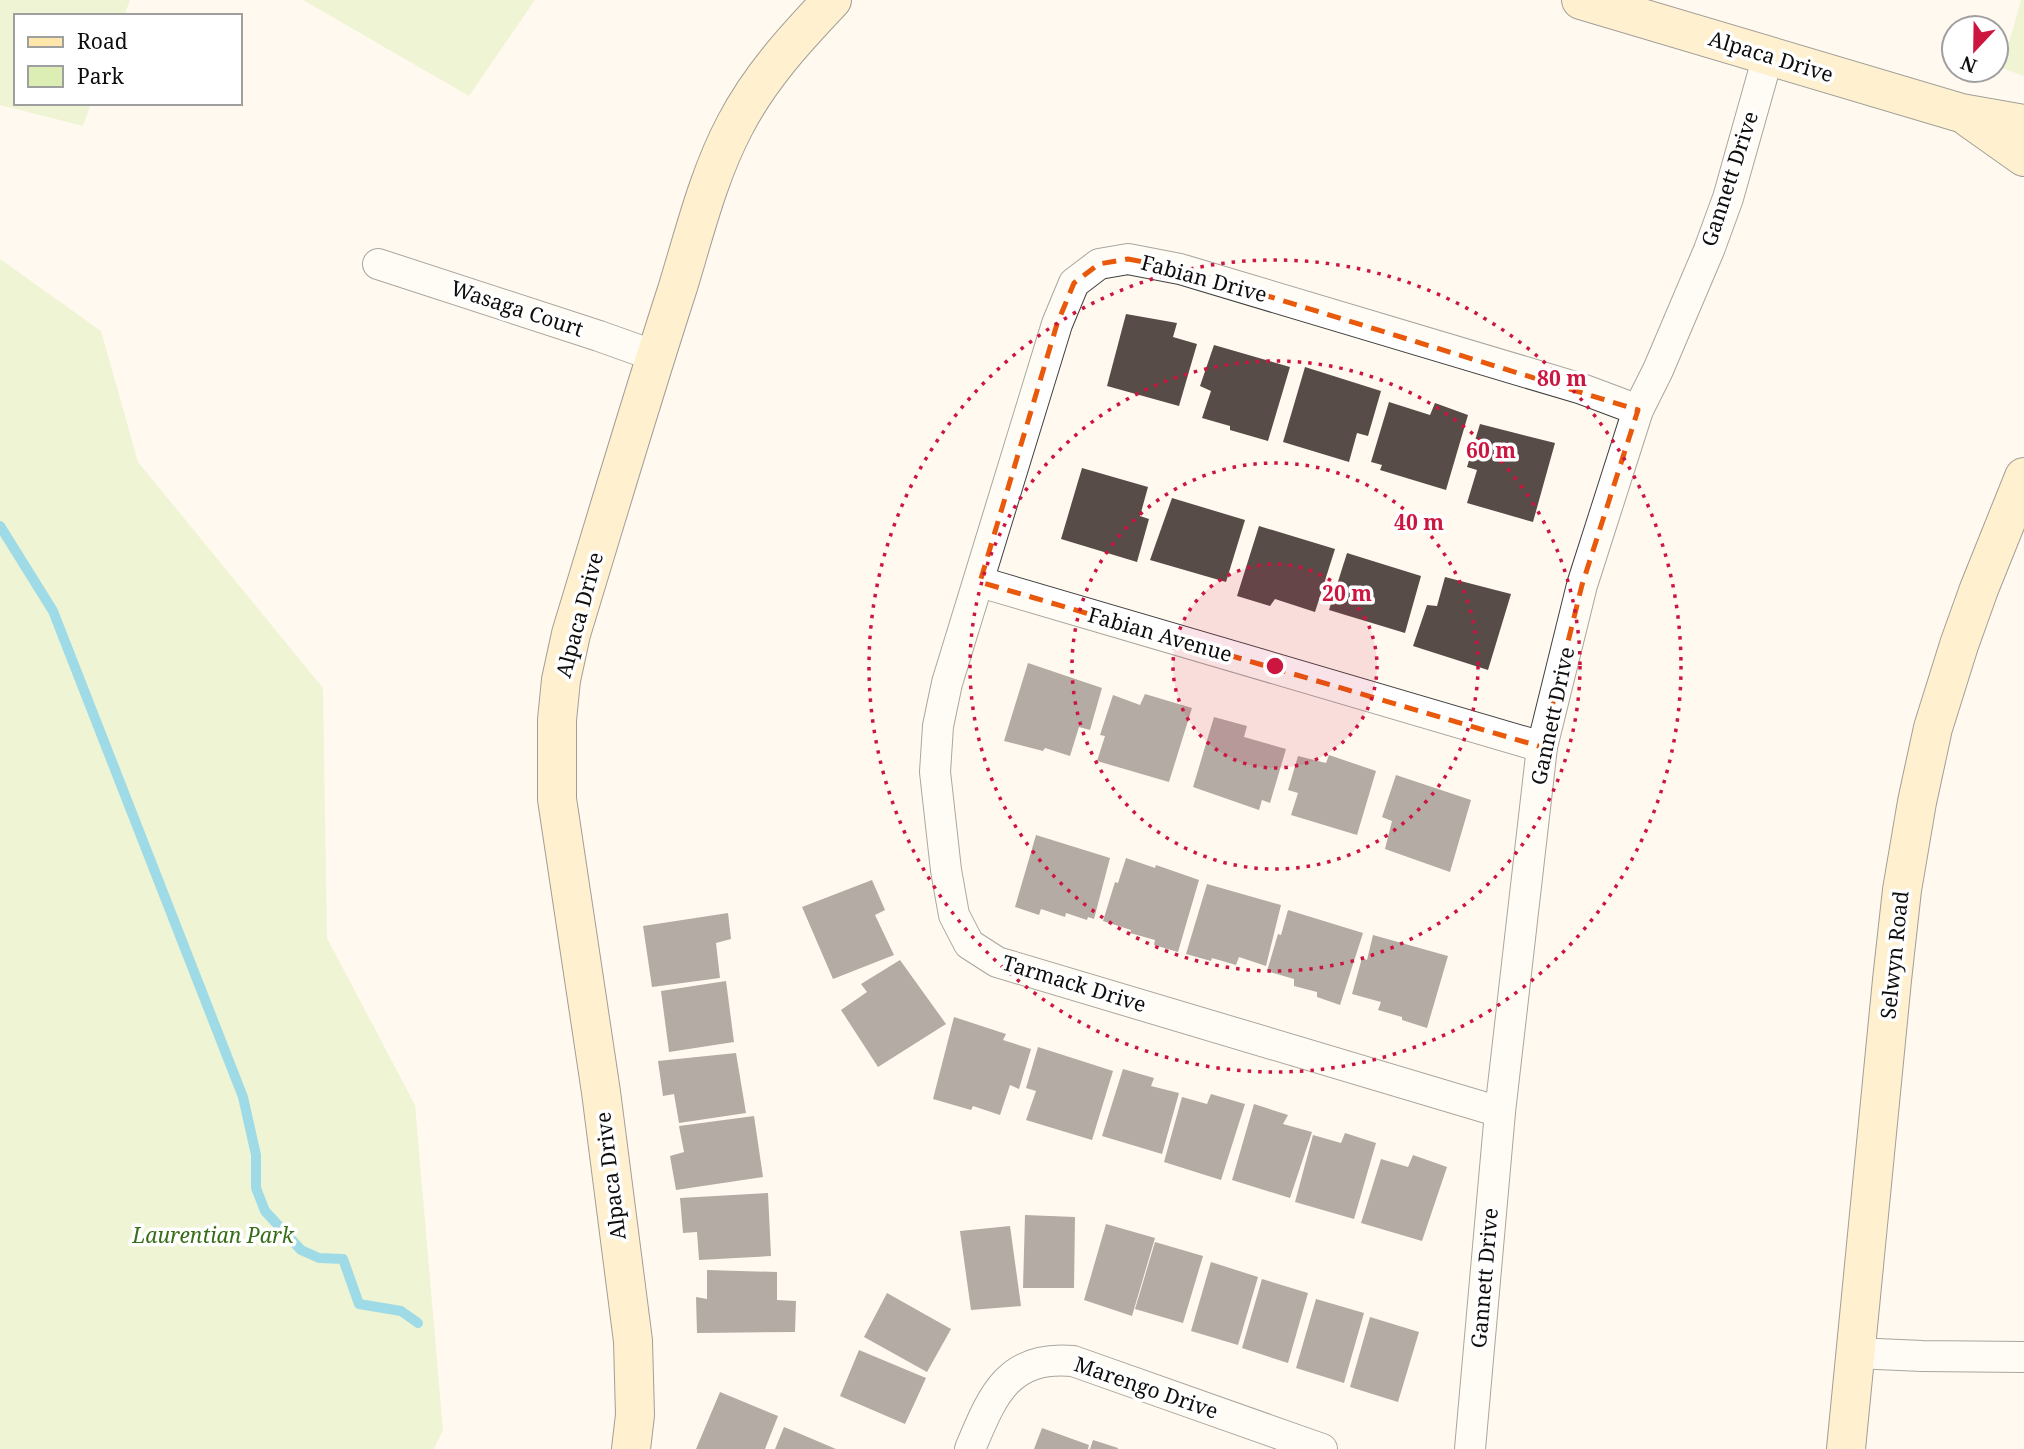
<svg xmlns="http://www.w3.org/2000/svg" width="2024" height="1449" font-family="'Noto Serif',serif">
<rect width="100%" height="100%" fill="#fff9ef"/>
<g fill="#dceeb3">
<polygon points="0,0 130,0 124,16 16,16 16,103 91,103 83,126 0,105"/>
<polygon points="303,0 535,0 469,96"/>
<polygon points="2021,0 2024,0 2024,76 2002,68"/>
<polygon points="0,259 101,331 138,462 323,688 327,938 415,1105 443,1430 434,1449 0,1449"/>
</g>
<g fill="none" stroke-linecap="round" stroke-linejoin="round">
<polyline stroke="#2cb5dc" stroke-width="10" points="0,526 53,611 243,1097 256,1155 256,1188 265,1211 301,1250 319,1258 343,1259 359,1304 401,1311 418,1323"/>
</g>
<g fill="#584c49">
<polygon points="1126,314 1177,323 1173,337 1197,344 1179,406 1107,386"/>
<polygon points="1214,345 1290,367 1268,441 1230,430 1230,426 1202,418 1211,391 1200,386"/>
<polygon points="1305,367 1381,391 1368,436 1357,433 1349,462 1283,442"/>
<polygon points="1389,402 1430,415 1435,403 1468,415 1446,490 1380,470 1382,465 1371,462"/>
<polygon points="1480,424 1555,443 1533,522 1467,503 1477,470 1467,467"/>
<polygon points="1082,468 1148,487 1140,516 1149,519 1137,562 1061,539"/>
<polygon points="1172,498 1245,520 1226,582 1150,560"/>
<polygon points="1259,526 1335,549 1315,612 1275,599 1270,606 1237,596"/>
<polygon points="1347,553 1421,576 1405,633 1329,610"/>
<polygon points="1445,577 1511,594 1488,670 1413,646 1427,605 1437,606"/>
<polygon points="1028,663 1102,688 1090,730 1079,727 1070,756 1045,748 1043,751 1004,741"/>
<polygon points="1145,694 1192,708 1169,782 1097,761 1105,736 1100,735 1113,695 1140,705"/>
<polygon points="1214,717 1247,726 1244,737 1286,749 1270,803 1262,800 1259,810 1193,787"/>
<polygon points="1329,755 1376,771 1357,835 1291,815 1298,793 1288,790 1298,756 1326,763"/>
<polygon points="1396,775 1471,800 1450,872 1385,849 1392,821 1382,817"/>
<polygon points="1036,835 1110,858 1094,919 1088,917 1087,920 1066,913 1065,917 1041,909 1039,915 1015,907"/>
<polygon points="1126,858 1155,868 1156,865 1199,880 1178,952 1154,945 1155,940 1130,933 1131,930 1103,921 1115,882 1118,883"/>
<polygon points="872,880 885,910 875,915 894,955 833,979 802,907"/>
<polygon points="1207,884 1281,905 1266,966 1239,957 1236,965 1212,958 1211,961 1186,954"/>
<polygon points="1288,910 1363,933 1340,1005 1317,997 1317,992 1294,986 1294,979 1267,971 1278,934 1281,935"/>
<polygon points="728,913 731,939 716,943 720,978 652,987 643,926"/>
<polygon points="1373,935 1448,956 1427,1028 1402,1020 1402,1017 1378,1010 1381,1002 1352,994 1362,958 1367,960"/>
<polygon points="900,960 946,1024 878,1067 841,1010 867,992 861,984"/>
<polygon points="726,981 734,1042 669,1052 661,991"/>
<polygon points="954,1017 1006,1034 1003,1040 1031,1049 1019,1089 1010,1085 1000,1115 973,1106 971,1110 933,1099"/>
<polygon points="1038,1047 1113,1071 1092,1140 1026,1120 1036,1091 1026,1088"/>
<polygon points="736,1053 746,1113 679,1123 674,1094 663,1096 658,1061"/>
<polygon points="1123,1069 1154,1078 1151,1086 1179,1093 1162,1154 1102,1136"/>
<polygon points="1211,1094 1245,1104 1221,1180 1164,1162 1182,1097 1207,1104"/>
<polygon points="1254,1104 1288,1115 1283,1124 1312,1132 1290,1198 1232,1180"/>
<polygon points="754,1116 763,1177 676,1190 670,1156 684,1152 679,1126"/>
<polygon points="1345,1133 1376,1143 1354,1219 1295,1202 1313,1135 1341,1143"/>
<polygon points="1413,1155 1447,1167 1422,1241 1361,1223 1381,1159 1408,1167"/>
<polygon points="768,1193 771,1256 699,1260 697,1232 683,1233 680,1198"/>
<polygon points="1025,1215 1075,1217 1074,1288 1023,1288"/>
<polygon points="1106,1224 1155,1238 1132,1316 1084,1300"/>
<polygon points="1010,1226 1021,1306 971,1310 960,1231"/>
<polygon points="1155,1242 1203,1256 1183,1323 1135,1309"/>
<polygon points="1211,1262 1258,1277 1238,1345 1191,1331"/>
<polygon points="707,1270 777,1272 777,1300 796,1301 795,1332 697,1333 696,1297 707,1299"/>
<polygon points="1262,1279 1308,1293 1288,1363 1242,1348"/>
<polygon points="887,1293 951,1329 927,1372 864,1337"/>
<polygon points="1316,1299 1364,1313 1344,1383 1296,1368"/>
<polygon points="1370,1317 1419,1332 1398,1402 1350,1387"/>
<polygon points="859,1350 926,1378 905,1424 840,1396"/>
<polygon points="720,1392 778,1416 765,1449 696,1449"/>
<polygon points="784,1427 836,1449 775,1449"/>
<polygon points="1042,1428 1089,1445 1088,1449 1034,1449"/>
<polygon points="1093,1440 1118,1448 1118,1449 1090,1449"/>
</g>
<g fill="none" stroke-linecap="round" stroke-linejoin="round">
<g stroke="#414141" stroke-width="32">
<g id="street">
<polyline points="378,264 599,336 655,356"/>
<polyline points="980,582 1542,747"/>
<polyline points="1500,1112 997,962 969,944 954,915 946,870 935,772 938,726 947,683 1057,324 1074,283 1099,264 1128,259 1180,269 1582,389 1638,410"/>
<polyline points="1855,1353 1922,1356 2024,1357"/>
<path d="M970,1449C992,1397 1007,1355 1073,1361L1322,1449"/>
<polyline points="1470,1449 1500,1112 1542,747 1582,585 1638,410 1658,370 1709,250 1728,198 1768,56"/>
</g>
</g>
<g stroke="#303030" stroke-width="40">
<g id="secondary">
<polyline points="1581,0 1961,113 2024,124"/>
<polyline points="1969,118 2024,157"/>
<path d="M631,1449L635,1415L633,1341L601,1092L557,799V720L561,680L571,634C606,519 640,404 677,290C694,235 708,176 735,125C760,77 795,39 832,0"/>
<polyline points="1846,1449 1892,980 1902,890 1917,802 1933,728 1959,645 1979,589 2024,477"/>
</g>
</g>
<use href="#street" stroke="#fff" stroke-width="30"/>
<use href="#secondary" stroke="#ffe6aa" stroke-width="38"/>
</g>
<path d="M0 0H2024V1449H0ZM1128,259L1180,269L1638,410L1582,585L1542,747L980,582L1057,324L1074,283L1099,264Z" fill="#fff9ef" fill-opacity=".55" fill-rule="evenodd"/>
<path fill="none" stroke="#e8590c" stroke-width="5" stroke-dasharray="14 9" stroke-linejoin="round" d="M1128,259L1180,269L1638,410L1582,585L1542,747L980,582L1057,324L1074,283L1099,264Z"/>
<circle cx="1275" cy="666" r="102" fill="#cd163f" fill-opacity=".12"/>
<g fill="none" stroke="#cd163f" stroke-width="3.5" stroke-dasharray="3.5 7">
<circle cx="1275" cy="666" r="102"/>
<circle cx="1275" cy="666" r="203"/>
<circle cx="1275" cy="666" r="305"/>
<circle cx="1275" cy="666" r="406"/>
</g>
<g text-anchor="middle" stroke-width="7" stroke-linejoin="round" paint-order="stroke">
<g font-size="21" fill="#0e0e0e" stroke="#fff">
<text transform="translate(1771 57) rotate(17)" y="7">Alpaca Drive</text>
<text transform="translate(1730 179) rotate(-72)" y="7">Gannett Drive</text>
<text transform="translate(1204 279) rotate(15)" y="7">Fabian Drive</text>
<text transform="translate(517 309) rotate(18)" y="7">Wasaga Court</text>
<text transform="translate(580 615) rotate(-75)" y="7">Alpaca Drive</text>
<text transform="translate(1160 635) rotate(16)" y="7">Fabian Avenue</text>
<text transform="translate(1553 716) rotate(-78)" y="7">Gannett Drive</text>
<text transform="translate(1895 955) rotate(-84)" y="7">Selwyn Road</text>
<text transform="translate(1074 984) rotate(17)" y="7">Tarmack Drive</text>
<text transform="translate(611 1176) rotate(-97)" y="7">Alpaca Drive</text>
<text transform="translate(1485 1278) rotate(-85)" y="7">Gannett Drive</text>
<text transform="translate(1146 1388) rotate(19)" y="7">Marengo Drive</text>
</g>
<g font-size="21" font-style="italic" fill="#386d17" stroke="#fff">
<text x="213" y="1243">Laurentian Park</text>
</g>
</g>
<circle cx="1275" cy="666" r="10" fill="#cd163f" stroke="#fff" stroke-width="3.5"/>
<g font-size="21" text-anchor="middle" font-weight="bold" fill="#cd163f" stroke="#fff" stroke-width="7" stroke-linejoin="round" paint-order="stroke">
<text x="1562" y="386">80 m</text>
<text x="1491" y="458">60 m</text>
<text x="1419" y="530">40 m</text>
<text x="1347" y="601">20 m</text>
</g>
<rect x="14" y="14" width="228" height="91" fill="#ffffff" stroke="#9f9f9f" stroke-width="2"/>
<rect x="28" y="37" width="35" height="10" fill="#ffe6aa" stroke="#9f9f9f" stroke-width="2"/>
<text x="77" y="49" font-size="21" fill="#0e0e0e">Road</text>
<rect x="28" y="66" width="35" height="21" fill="#dceeb3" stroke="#9f9f9f" stroke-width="2"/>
<text x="77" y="84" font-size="21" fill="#0e0e0e">Park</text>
<g transform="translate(1975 49) rotate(202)"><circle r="33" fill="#ffffff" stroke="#9f9f9f" stroke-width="2"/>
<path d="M0-5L12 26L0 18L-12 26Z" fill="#cd163f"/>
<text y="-10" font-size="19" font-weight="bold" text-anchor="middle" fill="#0e0e0e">N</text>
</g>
</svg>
